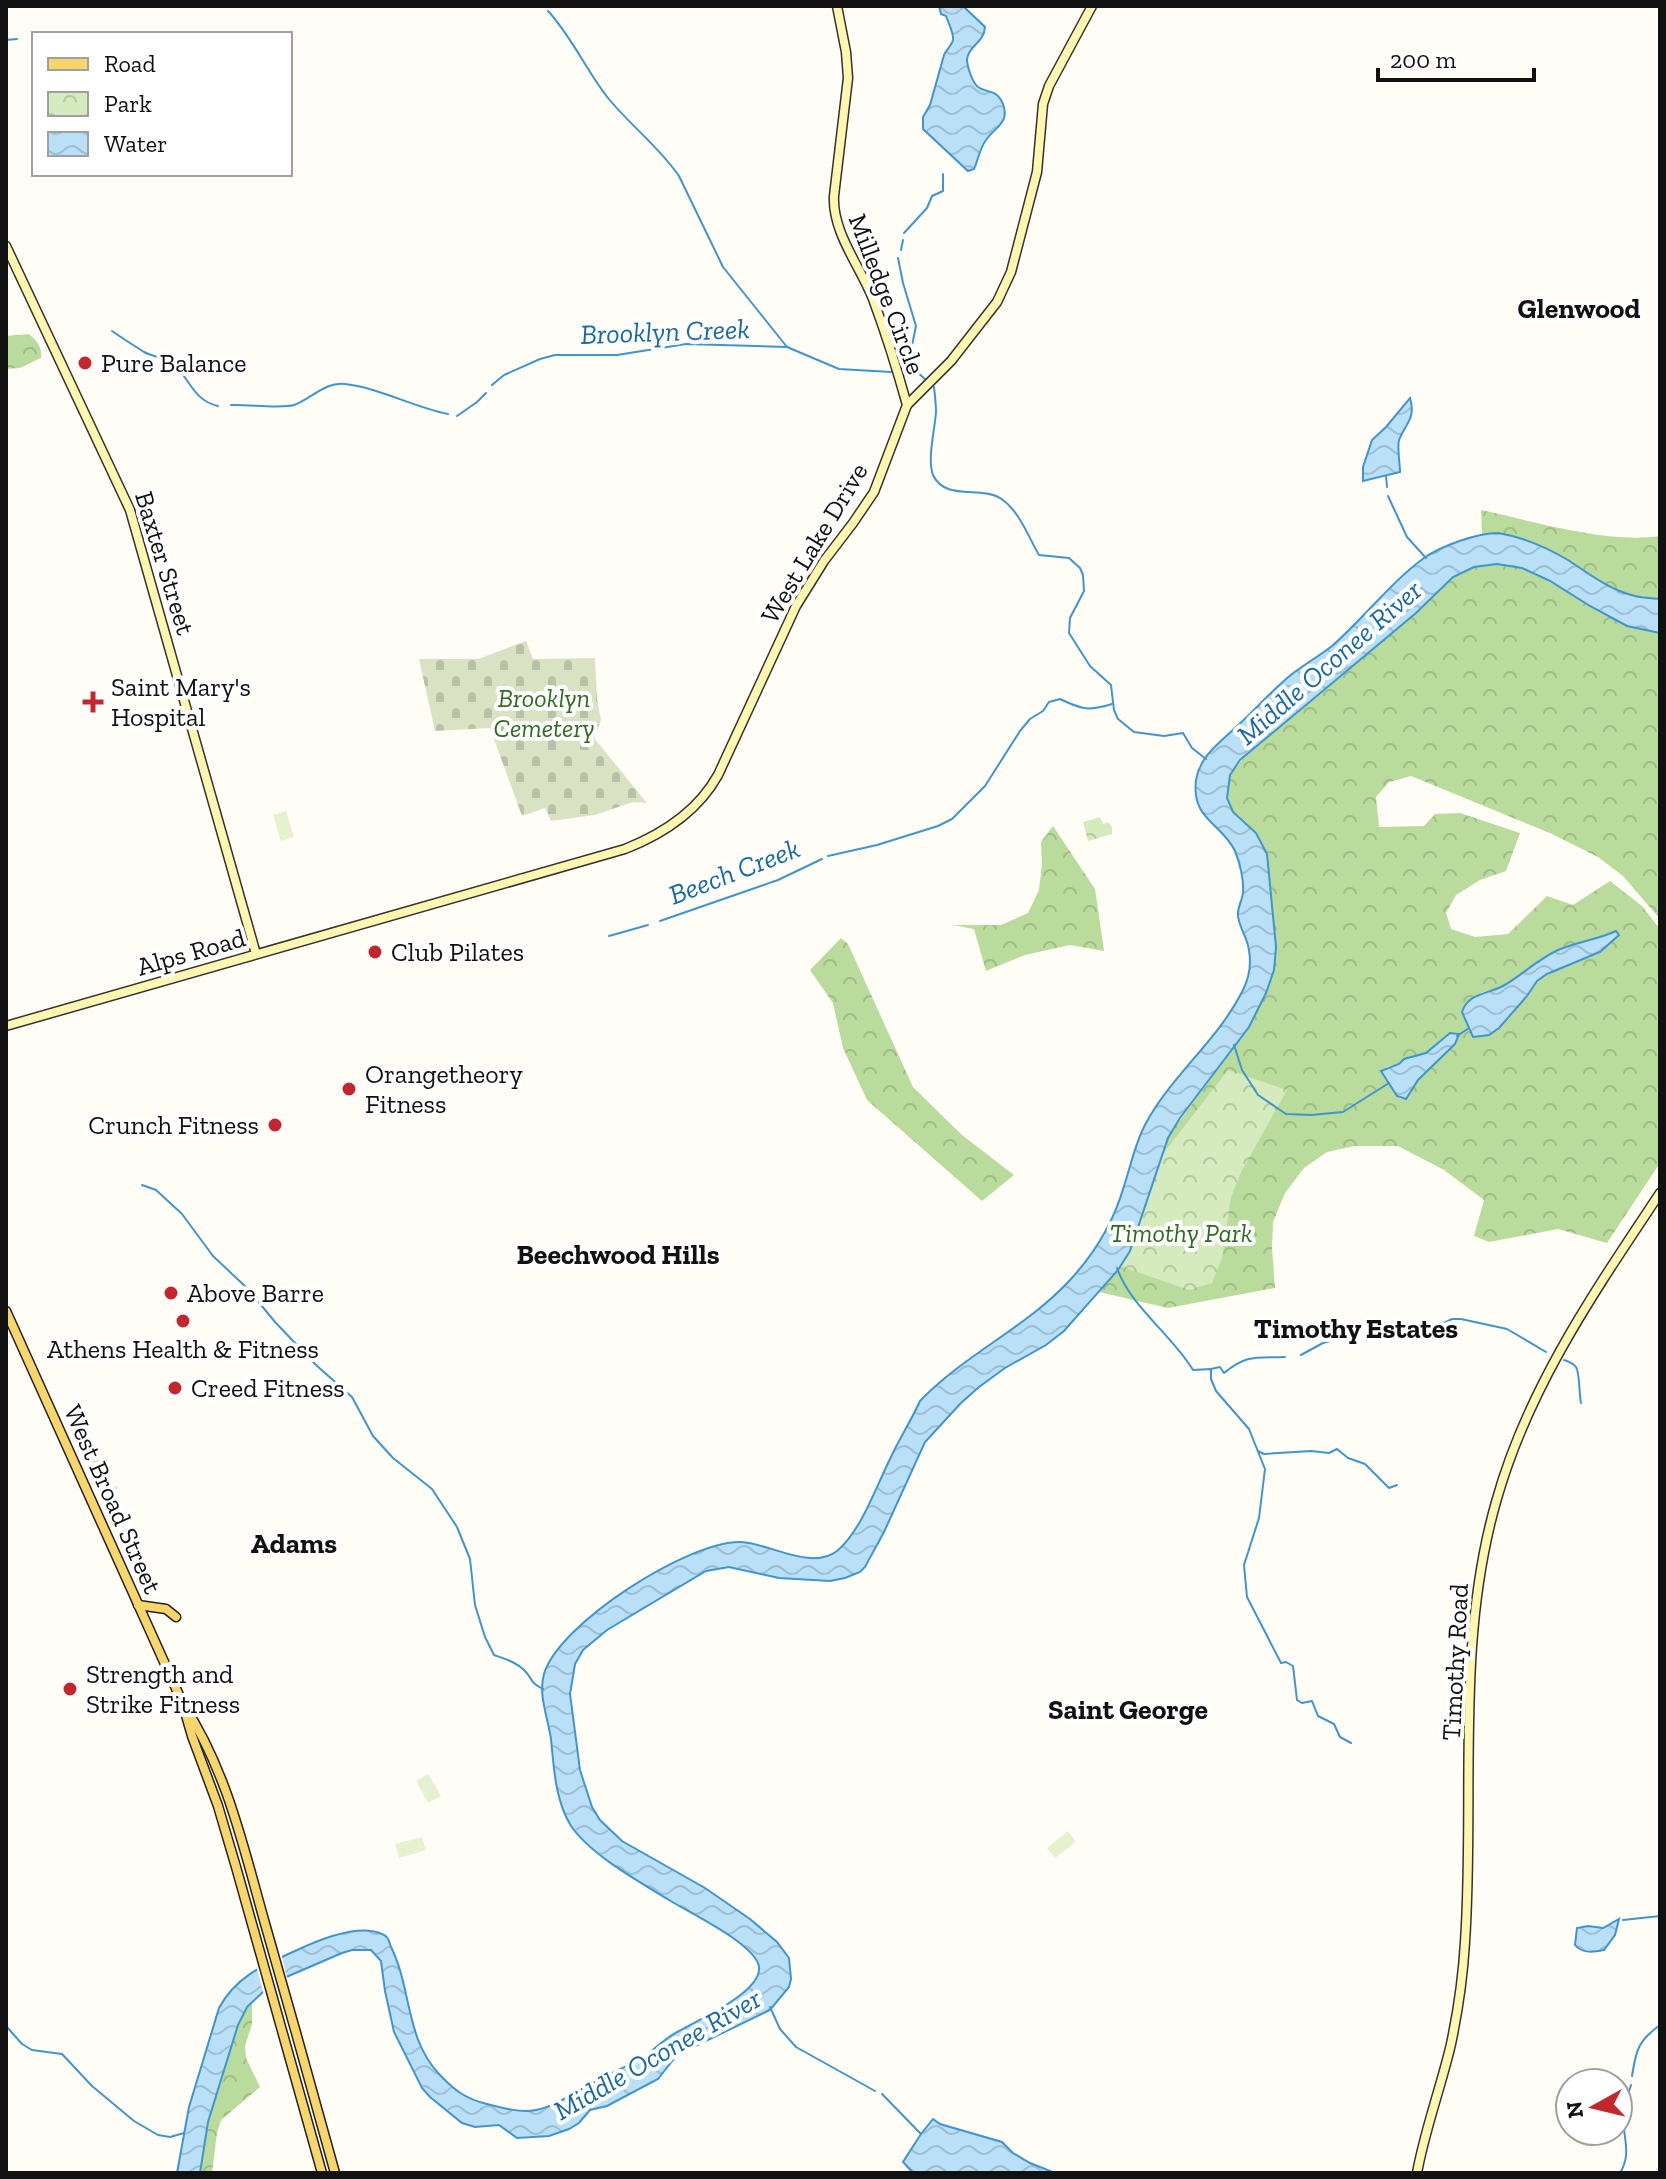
<svg xmlns="http://www.w3.org/2000/svg" width="1666" height="2179" font-family="'Zilla Slab',serif">
<defs>
<pattern id="grass-tufts" width="24" height="20" patternUnits="userSpaceOnUse" patternTransform="scale(2)"><rect width="24" height="20" fill="#d5ebbd"/><path d="M3 7l-1-3M5 7V3M7 7l1-3M15 17l-1-3M17 17v-4M19 17l1-3" fill="none" stroke="#b6c8a1"/></pattern>
<pattern id="forest-crowns" width="20" height="18" patternUnits="userSpaceOnUse" patternTransform="scale(2)"><rect width="20" height="18" fill="#b9dc9c"/><path d="M2 6a3 3 0 1 1 6 0M12 15a3 3 0 1 1 6 0" fill="none" stroke="#9ebc85"/></pattern>
<pattern id="cemetery-stones" width="16" height="16" patternUnits="userSpaceOnUse" patternTransform="scale(2)"><rect width="16" height="16" fill="#d9e3c4"/><path d="M2 7V4a2 2 0 0 1 4 0v3zM10 15v-3a2 2 0 0 1 4 0v3z" fill="#b9c2a7"/></pattern>
<pattern id="park-crowns" width="20" height="18" patternUnits="userSpaceOnUse" patternTransform="scale(2)"><rect width="20" height="18" fill="#d5ebbd"/><path d="M2 6a3 3 0 1 1 6 0M12 15a3 3 0 1 1 6 0" fill="none" stroke="#b6c8a1"/></pattern>
<pattern id="water-waves" width="16" height="10" patternUnits="userSpaceOnUse" patternTransform="scale(2)"><rect width="16" height="10" fill="#b9e0f7"/><path d="M0 5q4-4 8 0t8 0" fill="none" stroke="#9ebfd3"/></pattern>
</defs>
<rect width="100%" height="100%" fill="#fffdf5"/>
<polygon fill="url(#grass-tufts)" points="89,1438 91,1448 94,1450 110,1484 113,1487 118,1486 117,1489 103,1493 98,1490 79,1448 81,1443"/>
<g fill="url(#forest-crowns)" fill-rule="evenodd">
<path d="M29,334C37,341 42,346 41,358L20,368L6,369V336Z"/>
<path d="M1481,510C1533,521 1608,544 1660,536V599C1645,597 1632,596 1618,590C1573,570 1535,528 1482,534Z"/>
<path d="M1497,564L1522,568L1563,589L1660,633V919L1623,876L1598,857L1552,834L1411,776L1389,782L1376,797L1379,827L1424,826L1435,814L1460,813L1520,833L1506,871L1480,880L1456,895L1446,913L1451,929L1475,937L1508,934L1547,896L1573,905L1610,881L1642,906L1660,929V1163L1607,1243L1558,1229L1489,1242L1474,1236L1484,1200L1444,1170L1398,1146H1355L1327,1152L1304,1168L1285,1193L1273,1222L1272,1248L1275,1288L1168,1308L1099,1292L1120,1266L1130,1251L1162,1152L1172,1131L1249,1027L1266,993L1273,970L1276,947L1267,854L1256,833L1233,812L1227,798L1230,775L1246,755L1416,613L1455,576L1474,567ZM1616,931L1538,981L1527,997L1499,1028L1473,1037L1463,1012V1008L1482,992L1491,991L1504,986L1545,956L1558,950ZM1445,1036L1455,1044L1418,1080L1409,1096L1401,1099L1397,1096L1381,1072L1387,1067L1399,1064L1404,1059L1426,1053Z"/>
<polygon points="1053,826 1095,889 1104,951 1070,945 1025,955 986,971 974,929 953,925 1001,925 1028,913 1039,890 1042,864 1041,842"/>
<polygon points="841,938 848,944 913,1087 962,1135 1014,1175 982,1201 867,1100 843,1048 833,1003 810,970"/>
<polygon points="252,2001 252,2024 245,2046 246,2058 260,2087 221,2120 217,2133 212,2173 200,2173 208,2122 238,2025 243,2013"/>
</g>
<polygon fill="url(#cemetery-stones)" points="526,641 533,659 595,658 597,699 601,720 594,738 647,803 633,802 595,815 551,821 545,808 522,816 490,728 435,731 419,659 478,659"/>
<g fill="url(#park-crowns)">
<polygon points="1100,817 1103,824 1108,822 1112,827 1112,834 1088,841 1083,822"/>
<polygon points="1228,1070 1287,1090 1242,1170 1231,1197 1222,1258 1212,1283 1189,1290 1120,1266 1130,1251 1159,1159"/>
</g>
<g fill="#e6f2cf">
<polygon points="286,811 294,837 281,841 273,815"/>
<polygon points="428,1774 441,1796 428,1803 416,1781"/>
<polygon points="1068,1831 1076,1842 1055,1858 1047,1848"/>
<polygon points="422,1837 426,1850 399,1858 395,1844"/>
</g>
<g fill="url(#water-waves)" stroke="#3f96cf" stroke-width="2">
<path d="M939,6H963L985,27C984,43 969,45 967,59C967,66 972,82 978,87C988,94 996,88 1003,104C1010,123 995,127 986,140C980,148 978,160 974,169L968,171L923,129V117L930,105L944,55C946,50 952,45 953,40C954,33 948,22 946,16L941,14Z"/>
<path d="M1410,398C1416,419 1406,422 1399,440C1397,446 1400,465 1400,472L1363,481V467L1372,440L1386,427Z"/>
<path d="M1498,533C1523,537 1546,547 1568,560C1589,574 1610,590 1635,596C1643,598 1652,598 1660,599V633L1627,626L1590,606L1550,581L1522,568L1497,564L1474,567L1453,577L1416,613L1240,760L1230,775L1227,798L1233,812L1256,833L1267,854L1276,947L1274,970L1266,993L1249,1027L1180,1118L1168,1138L1130,1251L1118,1270L1064,1331L1046,1345L1005,1368L979,1387L961,1403L925,1442L884,1532L865,1567L860,1572L845,1578L830,1581L779,1578L729,1567L706,1571L607,1630L583,1650L575,1664L570,1694L580,1770L592,1807L600,1820L622,1841L705,1888L750,1919L777,1942L789,1958L791,1979L789,1987L770,2010L685,2051L673,2060L658,2079L607,2106L590,2110L579,2123L569,2129L549,2136L517,2138L499,2125L475,2127L462,2123L430,2097L422,2088L394,2032L385,1991L381,1961L371,1950H352L342,1953L284,1978L264,1991L247,2007L238,2025L208,2122L200,2173H177L189,2107L219,2008C236,1976 264,1965 295,1951C316,1941 358,1923 382,1934C388,1936 389,1941 391,1947C412,1989 405,2039 440,2075C454,2090 466,2099 487,2104C502,2108 521,2113 536,2110C556,2106 577,2091 595,2082C612,2073 630,2065 646,2055C657,2047 667,2037 679,2031C698,2020 762,1992 759,1967C756,1944 688,1912 669,1900C638,1881 591,1855 571,1826C555,1800 554,1768 551,1739C548,1718 538,1695 544,1674C559,1623 690,1540 741,1542C769,1543 811,1571 837,1551C861,1531 876,1487 890,1459C899,1439 911,1421 920,1401C965,1354 1026,1328 1070,1280C1095,1253 1114,1221 1124,1186C1131,1165 1135,1143 1146,1123C1172,1075 1217,1041 1242,992C1251,975 1252,956 1246,939C1243,932 1239,924 1238,916C1237,908 1242,901 1243,893C1244,880 1240,863 1235,851C1222,823 1191,820 1196,780C1200,756 1219,743 1235,728C1255,710 1272,690 1292,674C1305,664 1319,656 1332,646C1363,619 1391,582 1424,558C1441,546 1477,533 1498,533Z"/>
<path d="M1616,931L1619,935L1600,952L1547,974L1537,981L1527,996L1499,1028L1489,1035L1473,1037L1462,1012C1468,993 1488,994 1503,986C1521,976 1537,960 1556,951C1575,942 1597,940 1616,931Z"/>
<polygon points="1450,1033 1459,1034 1455,1044 1418,1080 1406,1099 1397,1096 1381,1071 1399,1064 1404,1059 1426,1053"/>
<path d="M1619,1919L1615,1935L1604,1950C1594,1952 1582,1954 1575,1945L1577,1928L1588,1926L1603,1928Z"/>
<polygon points="933,2119 940,2124 1002,2142 1013,2153 1030,2163 1055,2173 913,2173 903,2162 921,2134"/>
</g>
<polygon fill="#fffdf5" points="281,1953 288,1981 264,1996 256,1965"/>
<g fill="none" stroke-linecap="round" stroke-linejoin="round">
<g stroke="#3f96cf" stroke-width="2">
<path d="M548,11C572,37 586,70 608,98C630,125 659,147 679,176L723,267L787,347"/>
<polyline points="6,40 17,39"/>
<polyline points="904,233 927,208 932,196 943,191 943,174"/>
<polyline points="901,250 903,240"/>
<polyline points="898,258 903,283 916,326 908,365"/>
<path d="M112,331C122,338 133,345 144,352C155,358 168,357 178,368C191,384 196,401 218,406"/>
<polyline points="909,365 925,379"/>
<polyline points="492,385 504,375 540,359 555,355 617,355 686,344 787,347 839,369 891,372"/>
<path d="M934,387C935,396 936,404 936,412C935,429 927,459 933,475C945,501 980,486 1000,498C1019,510 1028,536 1039,555L1069,558L1080,568L1083,575L1084,591L1070,618L1069,633L1090,666L1111,685L1114,710L1118,719L1134,732L1164,736L1183,733L1192,748L1206,759"/>
<path d="M231,405C247,404 280,409 294,405C311,399 326,381 345,384C380,388 413,407 448,414"/>
<polyline points="457,416 477,402 486,393"/>
<polyline points="1386,476 1387,487"/>
<polyline points="1388,496 1407,537 1426,558"/>
<path d="M828,856L877,845L938,826L952,819L985,786L1020,731L1030,719L1043,711L1049,702L1060,699C1083,710 1089,711 1112,704"/>
<polyline points="660,921 778,880 822,859"/>
<polyline points="609,936 648,925"/>
<polyline points="1457,1036 1469,1028"/>
<polyline points="1234,1045 1242,1070 1258,1095 1286,1114 1311,1115 1343,1112 1389,1083"/>
<path d="M142,1185L156,1190L182,1214L213,1256L248,1289L275,1322L316,1365L352,1397L373,1436L393,1458L432,1489L457,1527L470,1559L475,1605L485,1637L494,1655C505,1659 516,1662 524,1670C534,1680 528,1681 543,1689"/>
<path d="M1117,1268C1130,1306 1172,1335 1193,1370L1211,1369V1379L1216,1391L1249,1429L1265,1469L1259,1518L1244,1565L1247,1597L1281,1663L1286,1662L1293,1666L1297,1700L1302,1703L1312,1701L1318,1716L1334,1724L1340,1737L1351,1743"/>
<polyline points="1301,1355 1323,1343 1340,1338 1360,1328 1370,1328 1379,1325 1399,1331 1406,1330 1422,1334 1452,1319 1461,1319 1507,1329 1546,1352"/>
<path d="M1564,1360C1567,1361 1574,1364 1576,1367C1580,1373 1579,1395 1581,1403"/>
<path d="M1211,1369L1220,1367L1224,1373C1247,1354 1256,1358 1285,1357"/>
<polyline points="1258,1451 1264,1454 1311,1451 1329,1453 1337,1449 1348,1458 1365,1464 1389,1488 1397,1485"/>
<polyline points="1623,1920 1660,1916"/>
<polyline points="770,2007 780,2029 796,2047 875,2091"/>
<polyline points="6,2026 22,2044 32,2050 62,2054 92,2086 134,2121 158,2135 170,2137 184,2133"/>
<path d="M1632,2076C1636,2050 1638,2041 1660,2025"/>
<polyline points="882,2094 921,2134"/>
<path d="M1620,2173C1632,2154 1623,2137 1623,2116C1623,2106 1628,2095 1631,2085"/>
</g>
<g stroke="#333" stroke-width="11">
<g id="secondary">
<path d="M837,6L846,52L848,78L834,196C832,232 860,266 873,299C886,334 897,369 907,405"/>
<polyline points="6,246 130,510 256,954"/>
<path d="M6,1026L625,849C663,834 698,811 718,775L796,606L824,561L853,523L874,492L907,405L951,361L997,302L1011,272L1037,172L1043,104L1049,86L1092,6"/>
<path d="M1417,2173C1425,2129 1441,2087 1451,2044C1458,2011 1463,1976 1465,1942C1475,1796 1455,1645 1496,1502C1528,1387 1595,1291 1660,1193"/>
</g>
</g>
<g stroke="#222" stroke-width="11">
<g id="primary">
<path d="M6,1311L183,1704C226,1769 243,1845 264,1920C288,2004 312,2089 335,2173"/>
<polyline points="138,1605 166,1609 176,1617"/>
<polyline points="185,1712 192,1736 218,1806 236,1867 322,2173"/>
</g>
</g>
<use href="#secondary" stroke="#fff6b0" stroke-width="8"/>
<use href="#primary" stroke="#f9d66b" stroke-width="8"/>
</g>
<g fill="#c4262e" stroke="#fff" stroke-width="3">
<circle cx="85" cy="363" r="8"/>
<path d="M89 690h8v8h8v8h-8v8h-8v-8h-8v-8h8z"/>
<circle cx="375" cy="952" r="8"/>
<circle cx="349" cy="1089" r="8"/>
<circle cx="275" cy="1125" r="8"/>
<circle cx="171" cy="1293" r="8"/>
<circle cx="183" cy="1321" r="8"/>
<circle cx="175" cy="1388" r="8"/>
<circle cx="70" cy="1689" r="8"/>
</g>
<g text-anchor="middle" stroke-width="8" stroke-linejoin="round" paint-order="stroke">
<g font-size="26" fill="#111" stroke="#fff">
<text transform="translate(887 294) rotate(69)" y="9">Milledge Circle</text>
<text transform="translate(814 543) rotate(-59)" y="9">West Lake Drive</text>
<text transform="translate(165 563) rotate(73)" y="9">Baxter Street</text>
<text transform="translate(191 952) rotate(-16)" y="9">Alps Road</text>
<text transform="translate(113 1499) rotate(66)" y="9">West Broad Street</text>
<text transform="translate(1455 1662) rotate(-87)" y="9">Timothy Road</text>
</g>
<g font-size="26" fill="#111" stroke="#fff" text-anchor="start">
<text x="101" y="372">Pure Balance</text>
<text x="111" y="696">Saint Mary's<tspan x="111" dy="30">Hospital</tspan></text>
<text x="391" y="961">Club Pilates</text>
<text x="365" y="1083">Orangetheory<tspan x="365" dy="30">Fitness</tspan></text>
<text x="259" y="1134" text-anchor="end">Crunch Fitness</text>
<text x="187" y="1302">Above Barre</text>
<text x="183" y="1358" text-anchor="middle">Athens Health &amp; Fitness</text>
<text x="191" y="1397">Creed Fitness</text>
<text x="86" y="1683">Strength and<tspan x="86" dy="30">Strike Fitness</tspan></text>
</g>
<g font-size="26" font-style="italic" fill="#2f6b1f" stroke="#fff">
<text x="544" y="707">Brooklyn<tspan x="544" dy="30">Cemetery</tspan></text>
<text x="1181" y="1242">Timothy Park</text>
</g>
<g font-size="28" font-weight="bold" fill="#111" stroke="#fff">
<text x="1579" y="318">Glenwood</text>
<text x="618" y="1264">Beechwood Hills</text>
<text x="1356" y="1338">Timothy Estates</text>
<text x="294" y="1553">Adams</text>
<text x="1128" y="1719">Saint George</text>
</g>
<g font-size="28" font-style="italic" fill="#1768a6" stroke="#fff">
<text transform="translate(665 331) rotate(-2)" y="10">Brooklyn Creek</text>
<text transform="translate(1329 662) rotate(-41)" y="10">Middle Oconee River</text>
<text transform="translate(734 871) rotate(-21)" y="10">Beech Creek</text>
<text transform="translate(657 2054) rotate(-30)" y="10">Middle Oconee River</text>
</g>
</g>
<rect width="1666" height="2179" fill="none" stroke="#111111" stroke-width="16"/>
<rect x="32" y="32" width="260" height="144" fill="#ffffff" stroke="#a0a0a0" stroke-width="2"/>
<rect x="48" y="58" width="40" height="12" fill="#f9d66b" stroke="#a0a0a0" stroke-width="2"/>
<text x="104" y="72" font-size="24" fill="#111111">Road</text>
<rect x="48" y="92" width="40" height="24" fill="url(#park-crowns)" stroke="#a0a0a0" stroke-width="2"/>
<text x="104" y="112" font-size="24" fill="#111111">Park</text>
<rect x="48" y="132" width="40" height="24" fill="url(#water-waves)" stroke="#a0a0a0" stroke-width="2"/>
<text x="104" y="152" font-size="24" fill="#111111">Water</text>
<g transform="translate(1594 2107) rotate(262)"><circle r="38" fill="#ffffff" stroke="#a0a0a0" stroke-width="2"/>
<path d="M0-6L14 30L0 20L-14 30Z" fill="#c4262e"/>
<text y="-12" font-size="22" font-weight="bold" text-anchor="middle" fill="#111111">N</text>
</g>
<path d="M1378 68v12h156v-12" fill="none" stroke="#111111" stroke-width="4"/>
<text x="1390" y="68" font-size="24" fill="#111111" stroke="#ffffff" stroke-width="6" paint-order="stroke">200 m</text>
</svg>
